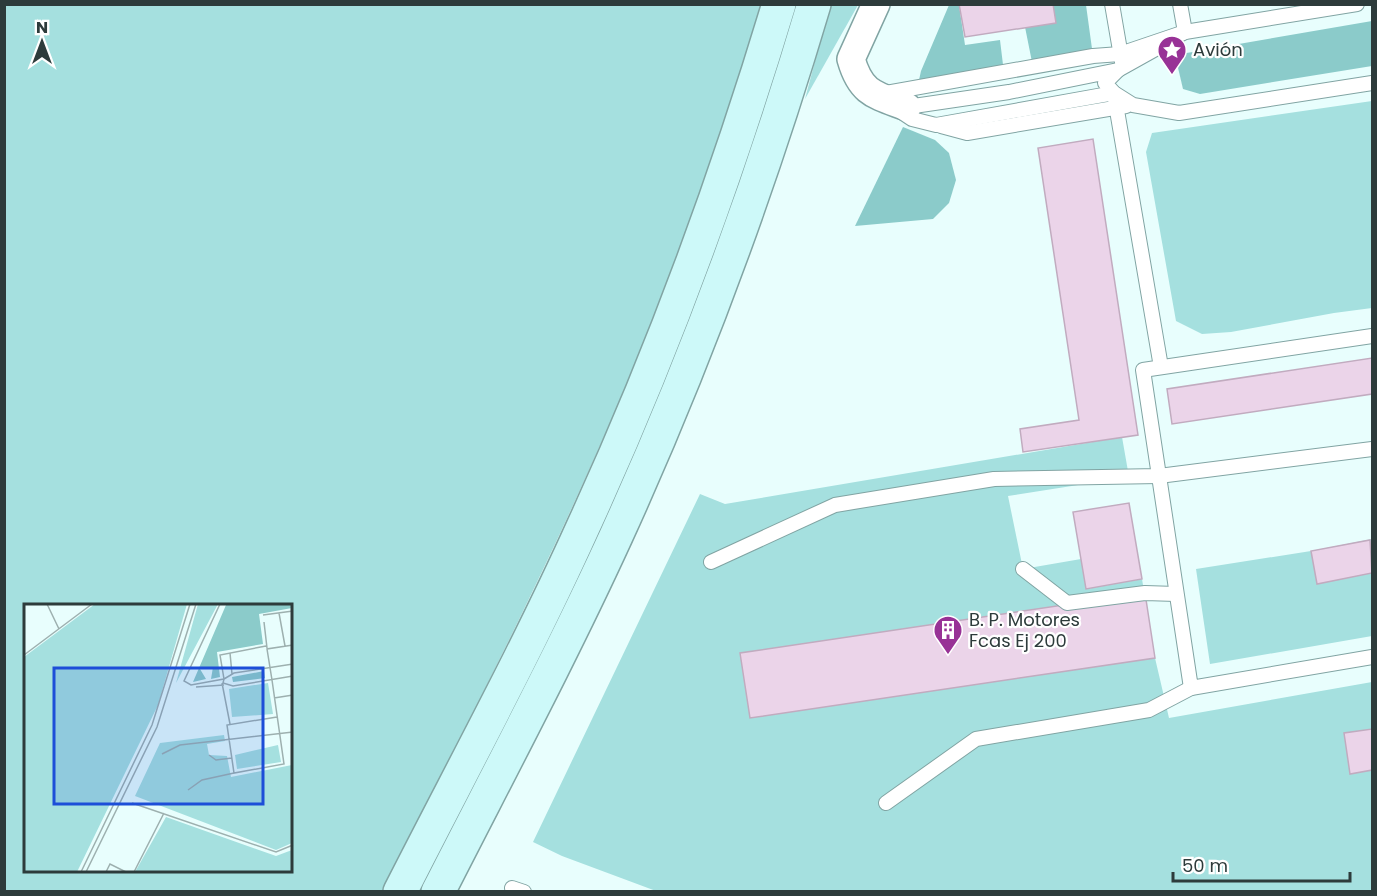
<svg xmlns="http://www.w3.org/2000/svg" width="1377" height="896" font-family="Poppins,sans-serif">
<rect width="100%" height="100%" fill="#e8fefd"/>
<g fill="#a5e0df" fill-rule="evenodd">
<path d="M5,5H763C737,84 715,167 684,245C598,467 491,680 383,891L5,892ZM26,605H291V870H26Z"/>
<polygon points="830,5 858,5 805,99"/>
<polygon points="1372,101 1372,308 1334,313 1231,332 1202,334 1176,321 1146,152 1152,133"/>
<polygon points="1122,437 1129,477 1008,496 1023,569 1081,559 1086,589 1142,579 1155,658 1169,718 1372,682 1372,891 656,891 562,856 533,842 700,494 725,504"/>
<polygon points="1372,539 1372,636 1210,664 1196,569 1311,551"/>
</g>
<g fill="#8bcbca">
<polygon points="949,5 959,5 965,45 1000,40 1004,73 917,89 921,71"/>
<polygon points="1053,5 1086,5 1093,56 1033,67 1025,27 1056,23"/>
<polygon points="1372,21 1372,66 1200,94 1183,89 1175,55"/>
<polygon points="903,127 935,140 949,153 956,180 949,203 933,219 855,226"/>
</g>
<g fill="#ebd4e9" stroke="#c1abbf" stroke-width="1.5">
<polygon points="959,4 1053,4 1056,23 965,37"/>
<polygon points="1093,139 1138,435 1023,452 1020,429 1079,420 1038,148"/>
<polygon points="1372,358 1372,394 1172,424 1167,389"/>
<polygon points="1129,503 1142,579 1086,589 1073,512"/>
<polygon points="1370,540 1372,573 1317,584 1311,551"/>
<polygon points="1145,593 1155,658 750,718 740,653"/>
<polygon points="1372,729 1372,770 1350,774 1344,733"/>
</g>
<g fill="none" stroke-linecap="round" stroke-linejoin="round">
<g stroke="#81a4a3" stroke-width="16">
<g id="service">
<polyline points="1112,4 1122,62"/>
<polyline points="1177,36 1185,32 1357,4"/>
<polyline points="1118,70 1161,46"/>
<polyline points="886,93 1093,56 1120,54 1185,32 1180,4"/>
<polyline points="907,107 1009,92 1118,70 1105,83 1114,93 1133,105 1179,113 1372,83"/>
<polyline points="897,109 912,119 936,125 1114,93 1161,367"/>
<polyline points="941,126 967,133 1126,106"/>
<polyline points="1372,336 1143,370 1191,688 1372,657"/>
<polyline points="711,562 835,505 994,479 1159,476 1372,449"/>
<polyline points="1023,569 1067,603 1145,593 1176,594"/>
<polyline points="886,803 976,739 1149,710 1191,688"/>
<polyline points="512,888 524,892"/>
</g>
</g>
<g stroke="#81a4a3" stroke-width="30">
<path id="minor" d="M876,4L851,59C861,94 875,95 907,107"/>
</g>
<g stroke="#81a4a3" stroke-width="36">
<g id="secondary">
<path d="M400,892C462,770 527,651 583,527C661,358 725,183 779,4"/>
<path d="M438,892C498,774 561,656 616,536C695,363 760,186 814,4"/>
</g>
</g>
<use href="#service" stroke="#fff" stroke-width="14"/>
<use href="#minor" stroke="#fff" stroke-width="27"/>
<use href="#secondary" stroke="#cdf9f9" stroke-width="33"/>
</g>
<defs>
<g id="sight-pin" transform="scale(1.5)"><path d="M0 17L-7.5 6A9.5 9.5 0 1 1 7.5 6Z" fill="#983296" stroke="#fff"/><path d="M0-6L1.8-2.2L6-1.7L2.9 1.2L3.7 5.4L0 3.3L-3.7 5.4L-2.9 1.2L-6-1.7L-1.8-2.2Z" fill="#fff"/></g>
<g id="building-pin" transform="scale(1.5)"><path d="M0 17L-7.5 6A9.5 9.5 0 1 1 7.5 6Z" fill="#983296" stroke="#fff"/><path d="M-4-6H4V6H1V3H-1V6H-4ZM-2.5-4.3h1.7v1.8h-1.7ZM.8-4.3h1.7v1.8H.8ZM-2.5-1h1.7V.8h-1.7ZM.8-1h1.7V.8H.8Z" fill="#fff"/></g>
</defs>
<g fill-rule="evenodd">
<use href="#sight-pin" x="1172" y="50"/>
<use href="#building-pin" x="948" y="630"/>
</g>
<g text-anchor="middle" stroke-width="4.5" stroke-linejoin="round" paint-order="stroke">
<g font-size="18" fill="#2d3b3b" stroke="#fff" text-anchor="start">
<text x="1193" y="56">Avión</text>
<text x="969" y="626">B. P. Motores<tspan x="969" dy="21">Fcas Ej 200</tspan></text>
</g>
</g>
<g transform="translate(24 604)">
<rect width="268" height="268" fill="#e8fefd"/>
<path d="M71,0H163L134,101L53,268H0V53ZM174,0H194L152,79ZM244,79L249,110L208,113L205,85ZM200,131L201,137L183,140L185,151L203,152L207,173L268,161V239L252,246L111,192L136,139ZM254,141L257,158L213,165L211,151ZM142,213L252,252L268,246V268H111Z" fill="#a5e0df"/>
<path d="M268,0V4L235,10L239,40L193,48L196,73L187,75L189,63L176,65L182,75L169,78L202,1ZM240,67L241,74L209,78L208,73Z" fill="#8bcbca"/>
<path fill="none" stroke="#9db0af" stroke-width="1.5" d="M23,0L35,25M196,0L160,77L167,81L200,75L199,79L209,82L269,72M255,9L261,42M239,11L269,7M240,18L243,44M206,49L208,70M0,51L68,0M200,75L196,51L242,42M200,75L210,69L269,60M198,79L206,120M172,83L200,81M250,94L269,91M253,113L203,121L210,169L260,160L248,76L243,45L269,41M138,150L156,141L269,128M185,151L192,156L208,154M164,186L178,176L210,169M108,199L252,248L269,241M57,268L128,121L166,0M62,268L133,123L172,0M82,268L86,260L102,268M110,268L140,209"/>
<path fill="#1d4ed8" fill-opacity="0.15" stroke="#1d4ed8" stroke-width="3" d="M30,64H239V200H30Z"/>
<rect width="268" height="268" fill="none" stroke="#2d3b3b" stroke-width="3"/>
</g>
<rect width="1377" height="896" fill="none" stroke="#2d3b3b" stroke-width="12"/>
<g transform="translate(42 42)" stroke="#ffffff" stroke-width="4.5" paint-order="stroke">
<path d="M0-4.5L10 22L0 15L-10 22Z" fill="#2d3b3b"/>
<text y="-9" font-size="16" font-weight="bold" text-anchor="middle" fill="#2d3b3b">N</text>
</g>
<path d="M1173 872v9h177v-9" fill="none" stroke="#2d3b3b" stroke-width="3"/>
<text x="1182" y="872" font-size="18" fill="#2d3b3b" stroke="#ffffff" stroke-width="4.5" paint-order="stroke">50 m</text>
</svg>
